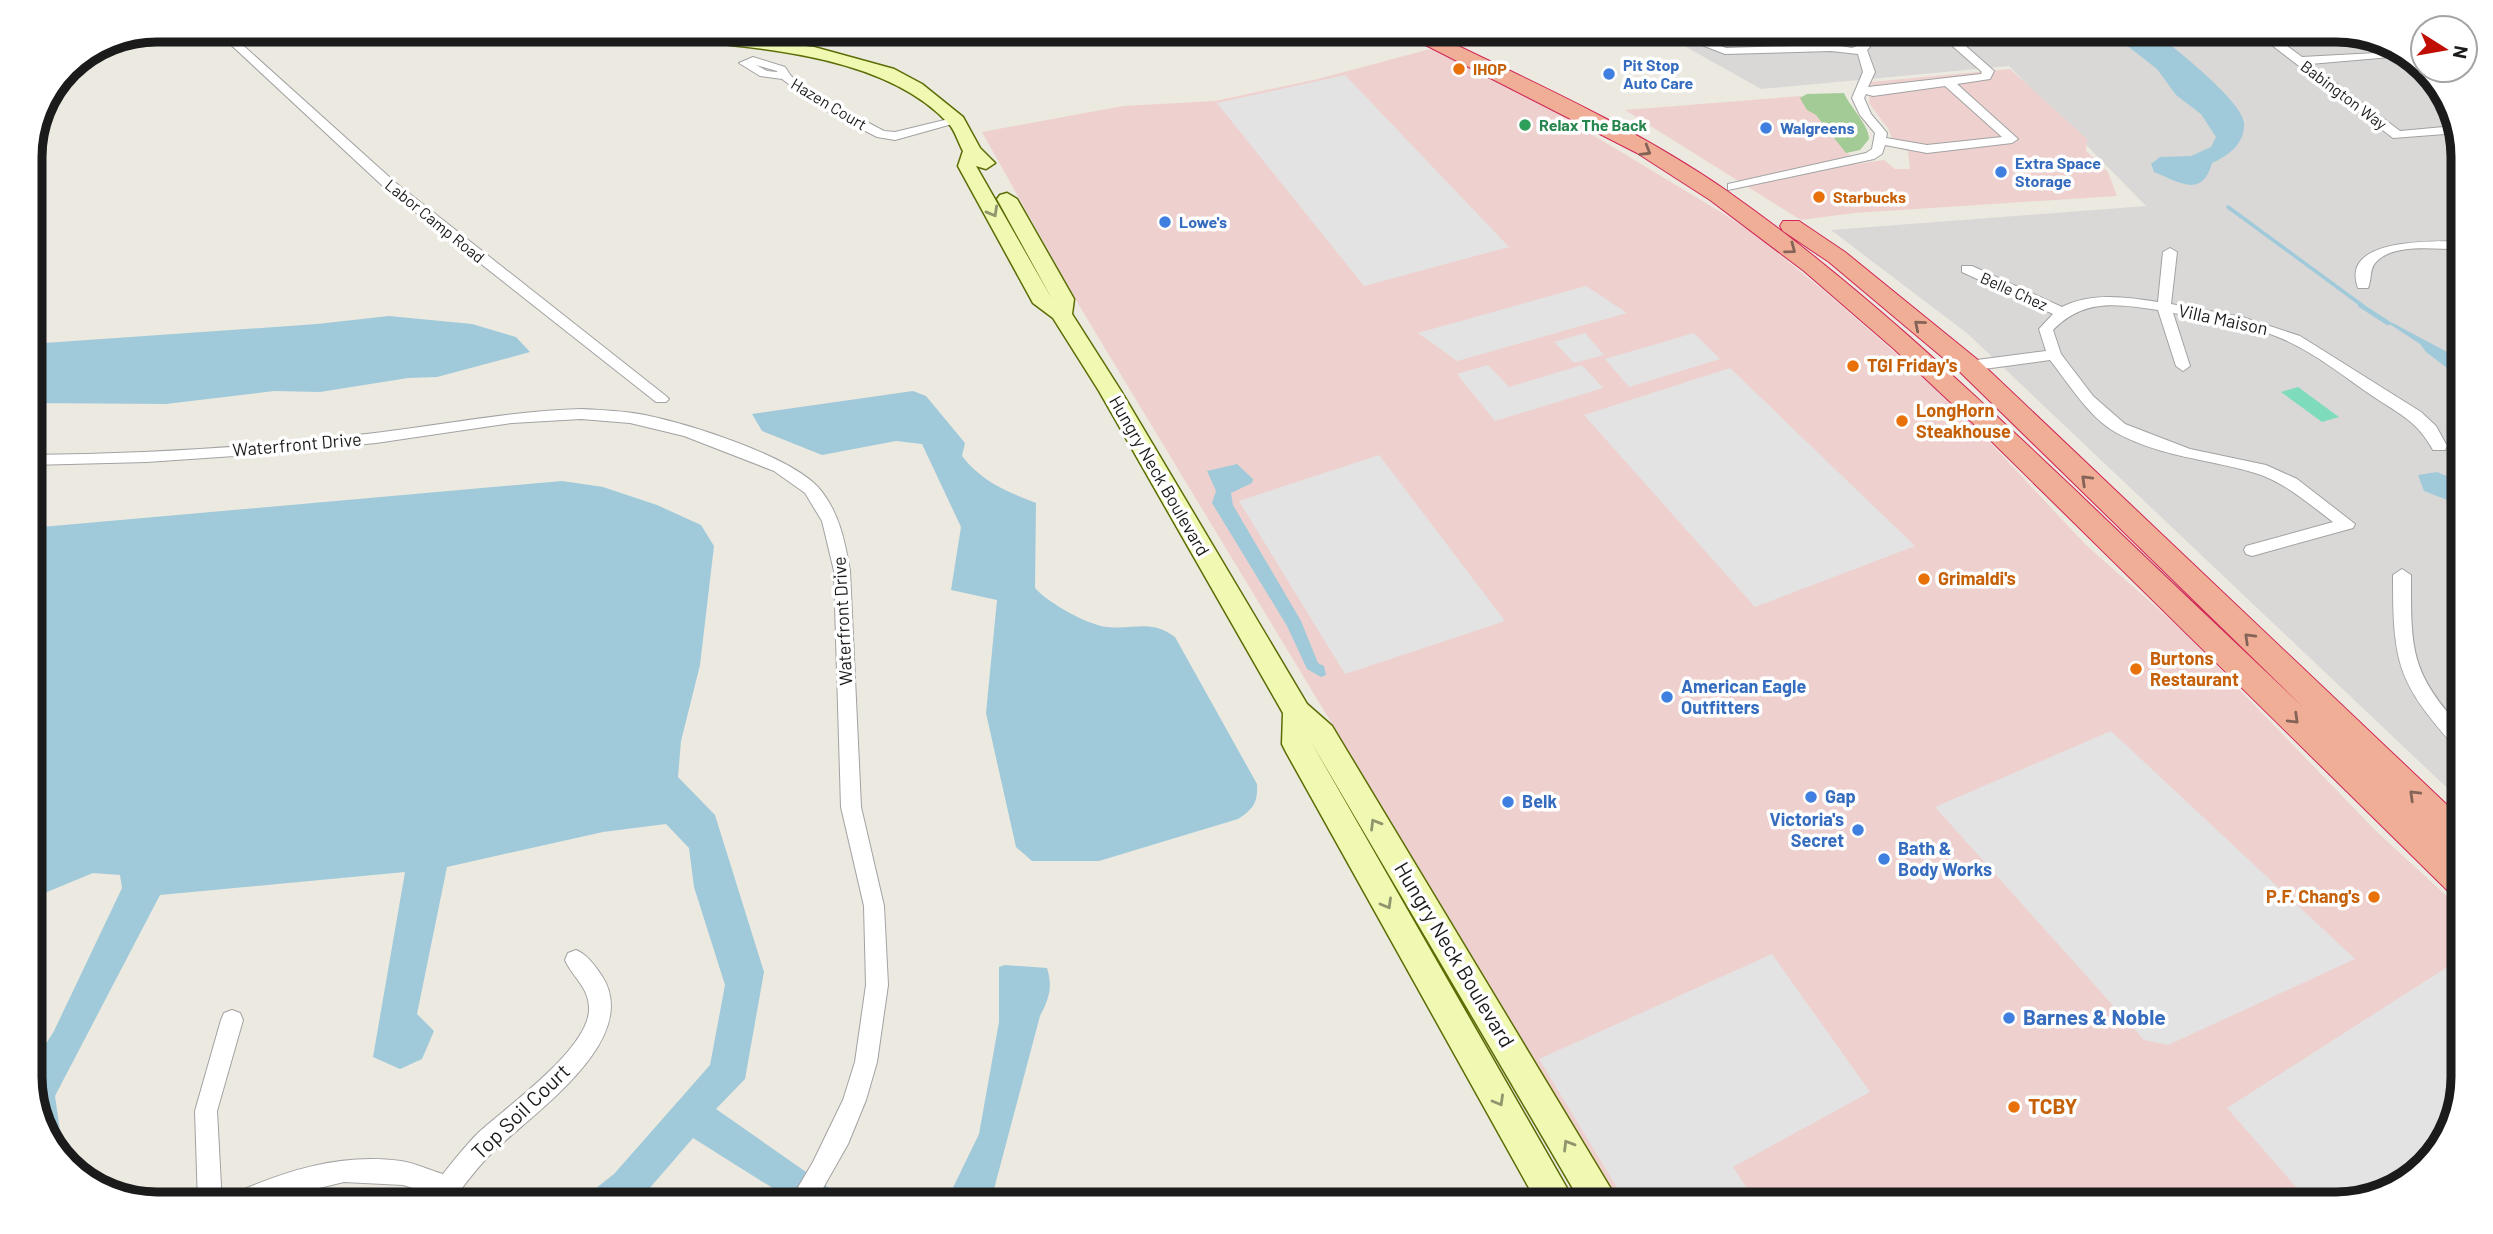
<svg xmlns="http://www.w3.org/2000/svg" width="2493" height="1234" font-family="Barlow,sans-serif">
<rect width="100%" height="100%" fill="#ece9e0"/>
<polygon fill="#d9d8d7" points="1680,30 2336,30 2392,43 2442,86 2463,149 2463,803 1968,334 1831,230 2146,206 2009,66 1761,89 1679,43"/>
<g fill="#eed1ce">
<polygon points="1430,49 1443,52 1518,90 1719,211 1753,233 1823,290 1952,402 2086,545 2182,630 2376,831 2463,911 2463,1077 2450,1133 2406,1183 2336,1204 1615,1204 1398,833 1083,312 982,132 1123,106 1215,101 1318,79"/>
<polygon points="2010,69 2087,139 2086,151 2108,172 2117,196 1854,213 1801,220 1625,110 1801,96 1857,164 1884,160 1895,169 1910,169 1908,151 1895,147 1889,130 1869,103 1871,82"/>
</g>
<path fill="#a2cb95" d="M1844,93C1850,107 1869,125 1869,139L1860,150L1846,153L1816,115L1807,110L1800,98L1807,94Z"/>
<polygon fill="#7edbbc" points="2298,387 2339,417 2322,422 2281,392"/>
<g fill="#e3e3e3">
<polygon points="1345,75 1509,247 1364,286 1217,103"/>
<polygon points="1586,286 1627,313 1457,361 1418,333"/>
<polygon points="1585,333 1604,355 1574,363 1554,342"/>
<polygon points="1694,333 1720,359 1629,387 1605,359"/>
<polygon points="1488,365 1509,387 1582,365 1603,388 1495,421 1457,374"/>
<polygon points="1730,368 1915,546 1755,607 1584,415"/>
<polygon points="1379,455 1505,621 1345,674 1239,501"/>
<polygon points="2111,731 2355,959 2168,1045 2144,1040 1935,807"/>
<polygon points="1772,954 1870,1092 1733,1167 1757,1204 1627,1204 1539,1059"/>
<polygon points="2463,957 2463,1077 2450,1133 2406,1183 2336,1204 2311,1204 2227,1108"/>
</g>
<g fill="#a0cada">
<path d="M2107,30H2153C2172,47 2242,100 2244,123C2245,144 2228,156 2212,163C2202,199 2179,182 2154,172L2151,164L2160,157L2191,156L2211,147L2216,137L2201,114L2176,95L2157,69Z"/>
<polygon points="389,316 472,324 516,337 530,352 437,377 408,378 320,392 274,391 166,404 30,403 30,344 317,324"/>
<polygon points="2391,322 2447,352 2463,367 2463,380 2426,352 2420,344 2388,323"/>
<path d="M913,391L926,396L965,443L962,456C981,481 1007,492 1036,503L1035,588C1047,602 1087,625 1107,627C1135,630 1150,619 1175,637L1257,784C1258,803 1253,809 1238,819L1099,861H1032L1016,847L986,713L997,600L951,590L961,527L922,444L896,441L822,455L762,431L752,414Z"/>
<polygon points="1237,464 1253,479 1252,483 1231,493 1233,505 1301,621 1318,663 1324,666 1326,675 1321,677 1307,669 1287,626 1212,503 1216,491 1207,471"/>
<polygon points="2437,472 2463,483 2463,506 2424,491 2418,475"/>
<polygon points="562,481 603,487 657,505 701,525 714,546 700,665 681,741 678,777 715,815 764,972 745,1079 716,1109 852,1204 798,1204 693,1138 636,1204 576,1204 614,1174 710,1065 725,985 694,887 689,848 666,824 603,832 447,867 417,1014 434,1031 422,1059 400,1069 373,1057 405,872 160,895 55,1096 64,1159 51,1148 30,1086 30,1069 54,1031 122,888 120,875 93,873 30,899 30,528"/>
<path d="M1005,965L1047,968C1053,987 1049,999 1040,1016L990,1204H945L979,1134L999,1022V967Z"/>
</g>
<g fill="none" stroke-linecap="round" stroke-linejoin="round">
<polyline stroke="#a0cada" stroke-width="3.5" points="2228,207 2363,306"/>
<polyline stroke="#a0cada" stroke-width="4.5" points="2360,305 2388,323"/>
<g stroke="#a2a2a2" stroke-width="2">
<g id="minor">
<polygon points="215,30 226,30 396,183 666,396 669,399 666,402 656,402 386,189"/>
<path d="M1663,30H1679L1726,48L1823,45L1821,38L1837,31L1879,36L1926,30H1956L1951,33L1994,71L1990,79L1957,84L2018,139L2012,143L1927,153L1885,145L1882,154L1874,159L1728,190V184L1866,153L1872,149L1875,133L1860,115L1852,98L1863,72L1858,54L1831,51L1725,54ZM1940,35L1982,72L1981,74L1868,87L1875,72L1867,50L1870,47L1865,42ZM1838,38L1852,41L1857,46L1852,48L1835,45L1832,41ZM1945,86L2002,137L1927,145L1886,138L1887,133L1871,114L1864,98L1866,94L1873,96Z"/>
<polygon points="2252,30 2265,30 2302,57 2395,52 2395,56 2391,57 2310,64 2400,131 2455,126 2458,133 2393,138"/>
<path d="M753,57L785,67L791,76L814,94L884,131L895,132L957,117L963,121L895,140L877,137L821,108L782,79L760,76L739,63ZM756,65L777,71V72L767,71Z"/>
<path d="M2463,241V249C2438,250 2395,242 2376,262C2369,269 2372,280 2368,288H2358C2339,236 2436,242 2463,241Z"/>
<path d="M2170,248L2177,252L2171,304L2242,317L2300,336L2421,412L2436,426L2447,446L2445,450H2433C2417,421 2401,415 2374,397C2343,376 2313,351 2278,337C2245,323 2207,318 2173,313L2190,366L2183,371L2176,366L2158,310C2117,304 2084,298 2053,330L2061,354L2093,396L2125,424L2190,449L2266,465L2297,479L2355,524L2353,528L2252,556L2246,554L2244,550L2246,546L2333,522C2309,504 2285,482 2255,473C2209,459 2159,457 2115,432C2088,416 2069,384 2050,360L1969,371L1962,366L1969,361L2046,351L2039,329L2053,314L1962,272V266H1972L2062,307C2091,292 2126,297 2158,302L2163,252Z"/>
<path d="M581,409C602,410 624,411 645,415C689,424 788,455 818,487C839,511 845,541 850,571L861,807L884,906L888,985L877,1062L866,1100L848,1144L814,1204H788L813,1162L843,1100L855,1062L866,985L864,906L841,807L834,571L822,521L805,493L774,471L684,436L630,423L581,419L512,423L376,443L264,454L147,462L30,465V455C145,454 261,447 375,433C444,425 511,411 581,409Z"/>
<path d="M2402,569L2411,575C2411,651 2410,672 2463,730V751L2456,748C2397,682 2393,663 2393,575Z"/>
<path d="M576,950C587,954 596,967 602,976C643,1040 532,1114 494,1151C482,1162 472,1175 462,1188L471,1204H445L439,1196L403,1185L344,1182L278,1198L263,1204H224L228,1196C284,1171 339,1153 401,1161C415,1163 429,1170 443,1174C454,1160 465,1146 478,1133C506,1107 592,1047 589,1007C588,986 573,978 565,960L568,953Z"/>
<polygon points="232,1010 240,1013 243,1020 217,1111 222,1204 198,1204 195,1111 221,1020 224,1013"/>
</g>
</g>
<g stroke="#5c6d06" stroke-width="3">
<path id="secondary" d="M616,30H665L814,47L894,69L922,84L963,117L980,148L995,163L986,169L976,166L1052,299L997,199L1000,195L1007,193L1017,199L1074,299L1072,314L1121,391L1307,704L1332,726L1620,1204H1582L1310,740L1576,1204H1538L1286,752L1282,744L1283,713L1099,391L1053,318L1033,303L958,166L963,151C958,142 955,130 948,123C877,46 723,46 624,35Z"/>
</g>
<g stroke="#d12657" stroke-width="2">
<path id="trunk" d="M1402,30H1425C1528,80 1633,126 1727,191C1851,278 1962,383 2072,487C2149,561 2226,634 2304,708L1960,372L1829,262L1783,231L1780,226L1783,221H1799L1845,252L1978,360L2463,820V857L2457,854L2463,861V898L2451,894L1980,430L1894,349L1804,271L1710,200L1637,153L1404,34Z"/>
</g>
<use href="#minor" fill="#fff" fill-rule="evenodd"/>
<use href="#secondary" fill="#f0f8b2" fill-rule="evenodd"/>
<use href="#trunk" fill="#efae95" fill-rule="evenodd"/>
</g>
<defs><path id="oneway-chevron" d="M-2-3.5L2.5 0L-2 3.5" fill="none" stroke-width="1.6" stroke-linecap="round" stroke-linejoin="round" transform="scale(1.75)"/></defs>
<g stroke="#856458">
<use href="#oneway-chevron" transform="translate(1646 151) rotate(31)"/>
<use href="#oneway-chevron" transform="translate(1791 249) rotate(37)"/>
<use href="#oneway-chevron" transform="translate(1919 325) rotate(-140)"/>
<use href="#oneway-chevron" transform="translate(2086 480) rotate(-136)"/>
<use href="#oneway-chevron" transform="translate(2249 638) rotate(-136)"/>
<use href="#oneway-chevron" transform="translate(2294 719) rotate(44)"/>
<use href="#oneway-chevron" transform="translate(2414 795) rotate(-136)"/>
</g>
<g stroke="#90956e">
<use href="#oneway-chevron" transform="translate(993 212) rotate(61)"/>
<use href="#oneway-chevron" transform="translate(1375 824) rotate(-121)"/>
<use href="#oneway-chevron" transform="translate(1387 904) rotate(60)"/>
<use href="#oneway-chevron" transform="translate(1499 1101) rotate(60)"/>
<use href="#oneway-chevron" transform="translate(1568 1145) rotate(-121)"/>
</g>
<g fill="#e8710a" stroke="#fff" stroke-width="2.5">
<circle cx="1459" cy="69" r="7"/>
<circle cx="1819" cy="197" r="7"/>
<circle cx="1853" cy="366" r="7"/>
<circle cx="1902" cy="421" r="7"/>
<circle cx="1924" cy="579" r="7"/>
<circle cx="2136" cy="669" r="7"/>
<circle cx="2374" cy="897" r="7"/>
<circle cx="2014" cy="1107" r="7"/>
</g>
<g fill="#3f7fe0" stroke="#fff" stroke-width="2.5">
<circle cx="1609" cy="74" r="7"/>
<circle cx="1766" cy="128" r="7"/>
<circle cx="2001" cy="172" r="7"/>
<circle cx="1165" cy="222" r="7"/>
<circle cx="1667" cy="697" r="7"/>
<circle cx="1811" cy="797" r="7"/>
<circle cx="1508" cy="802" r="7"/>
<circle cx="1858" cy="830" r="7"/>
<circle cx="1884" cy="859" r="7"/>
<circle cx="2009" cy="1018" r="7"/>
</g>
<circle fill="#2e9e5b" stroke="#fff" stroke-width="2.5" cx="1525" cy="125" r="7"/>
<g text-anchor="middle" stroke-width="7" stroke-linejoin="round" paint-order="stroke">
<g font-size="16" font-weight="bold" fill="#366cbe" stroke="#fff" text-anchor="start">
<text x="1623" y="71">Pit Stop<tspan x="1623" dy="18">Auto Care</tspan></text>
<text x="1780" y="134">Walgreens</text>
<text x="2015" y="169">Extra Space<tspan x="2015" dy="18">Storage</tspan></text>
<text x="1179" y="228">Lowe's</text>
</g>
<g font-size="16" font-weight="bold" fill="#c56008" stroke="#fff" text-anchor="start">
<text x="1473" y="75">IHOP</text>
<text x="1833" y="203">Starbucks</text>
</g>
<g font-size="16" fill="#1b1b1b" stroke="#fff">
<text transform="translate(2344 95) rotate(37)" y="6">Babington Way</text>
<text transform="translate(829 104) rotate(31)" y="6">Hazen Court</text>
<text transform="translate(435 221) rotate(39)" y="6">Labor Camp Road</text>
<text transform="translate(2014 291) rotate(24)" y="6">Belle Chez</text>
</g>
<g font-size="16" font-weight="bold" fill="#27864d" stroke="#fff" text-anchor="start">
<text x="1539" y="131">Relax The Back</text>
</g>
<g font-size="18" fill="#1b1b1b" stroke="#fff">
<text transform="translate(2223 320) rotate(12)" y="6">Villa Maison</text>
<text transform="translate(297 445) rotate(-5)" y="6">Waterfront Drive</text>
<text transform="translate(1159 476) rotate(60)" y="6">Hungry Neck Boulevard</text>
<text transform="translate(843 621) rotate(-93)" y="6">Waterfront Drive</text>
</g>
<g font-size="18" font-weight="bold" fill="#c56008" stroke="#fff" text-anchor="start">
<text x="1867" y="372">TGI Friday's</text>
<text x="1916" y="417">LongHorn<tspan x="1916" dy="21">Steakhouse</tspan></text>
<text x="1938" y="585">Grimaldi's</text>
<text x="2150" y="665">Burtons<tspan x="2150" dy="21">Restaurant</tspan></text>
<text x="2360" y="903" text-anchor="end">P.F. Chang's</text>
</g>
<g font-size="18" font-weight="bold" fill="#366cbe" stroke="#fff" text-anchor="start">
<text x="1681" y="693">American Eagle<tspan x="1681" dy="21">Outfitters</tspan></text>
<text x="1825" y="803">Gap</text>
<text x="1522" y="808">Belk</text>
<text x="1844" y="826" text-anchor="end">Victoria's<tspan x="1844" dy="21">Secret</tspan></text>
<text x="1898" y="855">Bath &amp;<tspan x="1898" dy="21">Body Works</tspan></text>
</g>
<g font-size="21" fill="#1b1b1b" stroke="#fff">
<text transform="translate(1454 955) rotate(59)" y="7">Hungry Neck Boulevard</text>
<text transform="translate(521 1112) rotate(-44)" y="7">Top Soil Court</text>
</g>
<g font-size="21" font-weight="bold" fill="#366cbe" stroke="#fff" text-anchor="start">
<text x="2023" y="1025">Barnes &amp; Noble</text>
</g>
<g font-size="21" font-weight="bold" fill="#c56008" stroke="#fff" text-anchor="start">
<text x="2028" y="1114">TCBY</text>
</g>
</g>
<path d="M0 0H2493V1234H0ZM157 42H2336A115 115 0 0 1 2451 157V1077A115 115 0 0 1 2336 1192H157A115 115 0 0 1 42 1077V157A115 115 0 0 1 157 42Z" fill="#fff" fill-rule="evenodd"/>
<path fill="none" stroke="#1b1b1b" stroke-width="9" d="M157 42H2336A115 115 0 0 1 2451 157V1077A115 115 0 0 1 2336 1192H157A115 115 0 0 1 42 1077V157A115 115 0 0 1 157 42Z"/>
<g transform="translate(2444 49) rotate(101)"><circle r="33" fill="#ffffff" stroke="#a4a4a4" stroke-width="2"/>
<path d="M0-5L12 26L0 18L-12 26Z" fill="#c10e04"/>
<text y="-10" font-size="19" font-weight="bold" text-anchor="middle" fill="#1b1b1b">N</text>
</g>
</svg>
